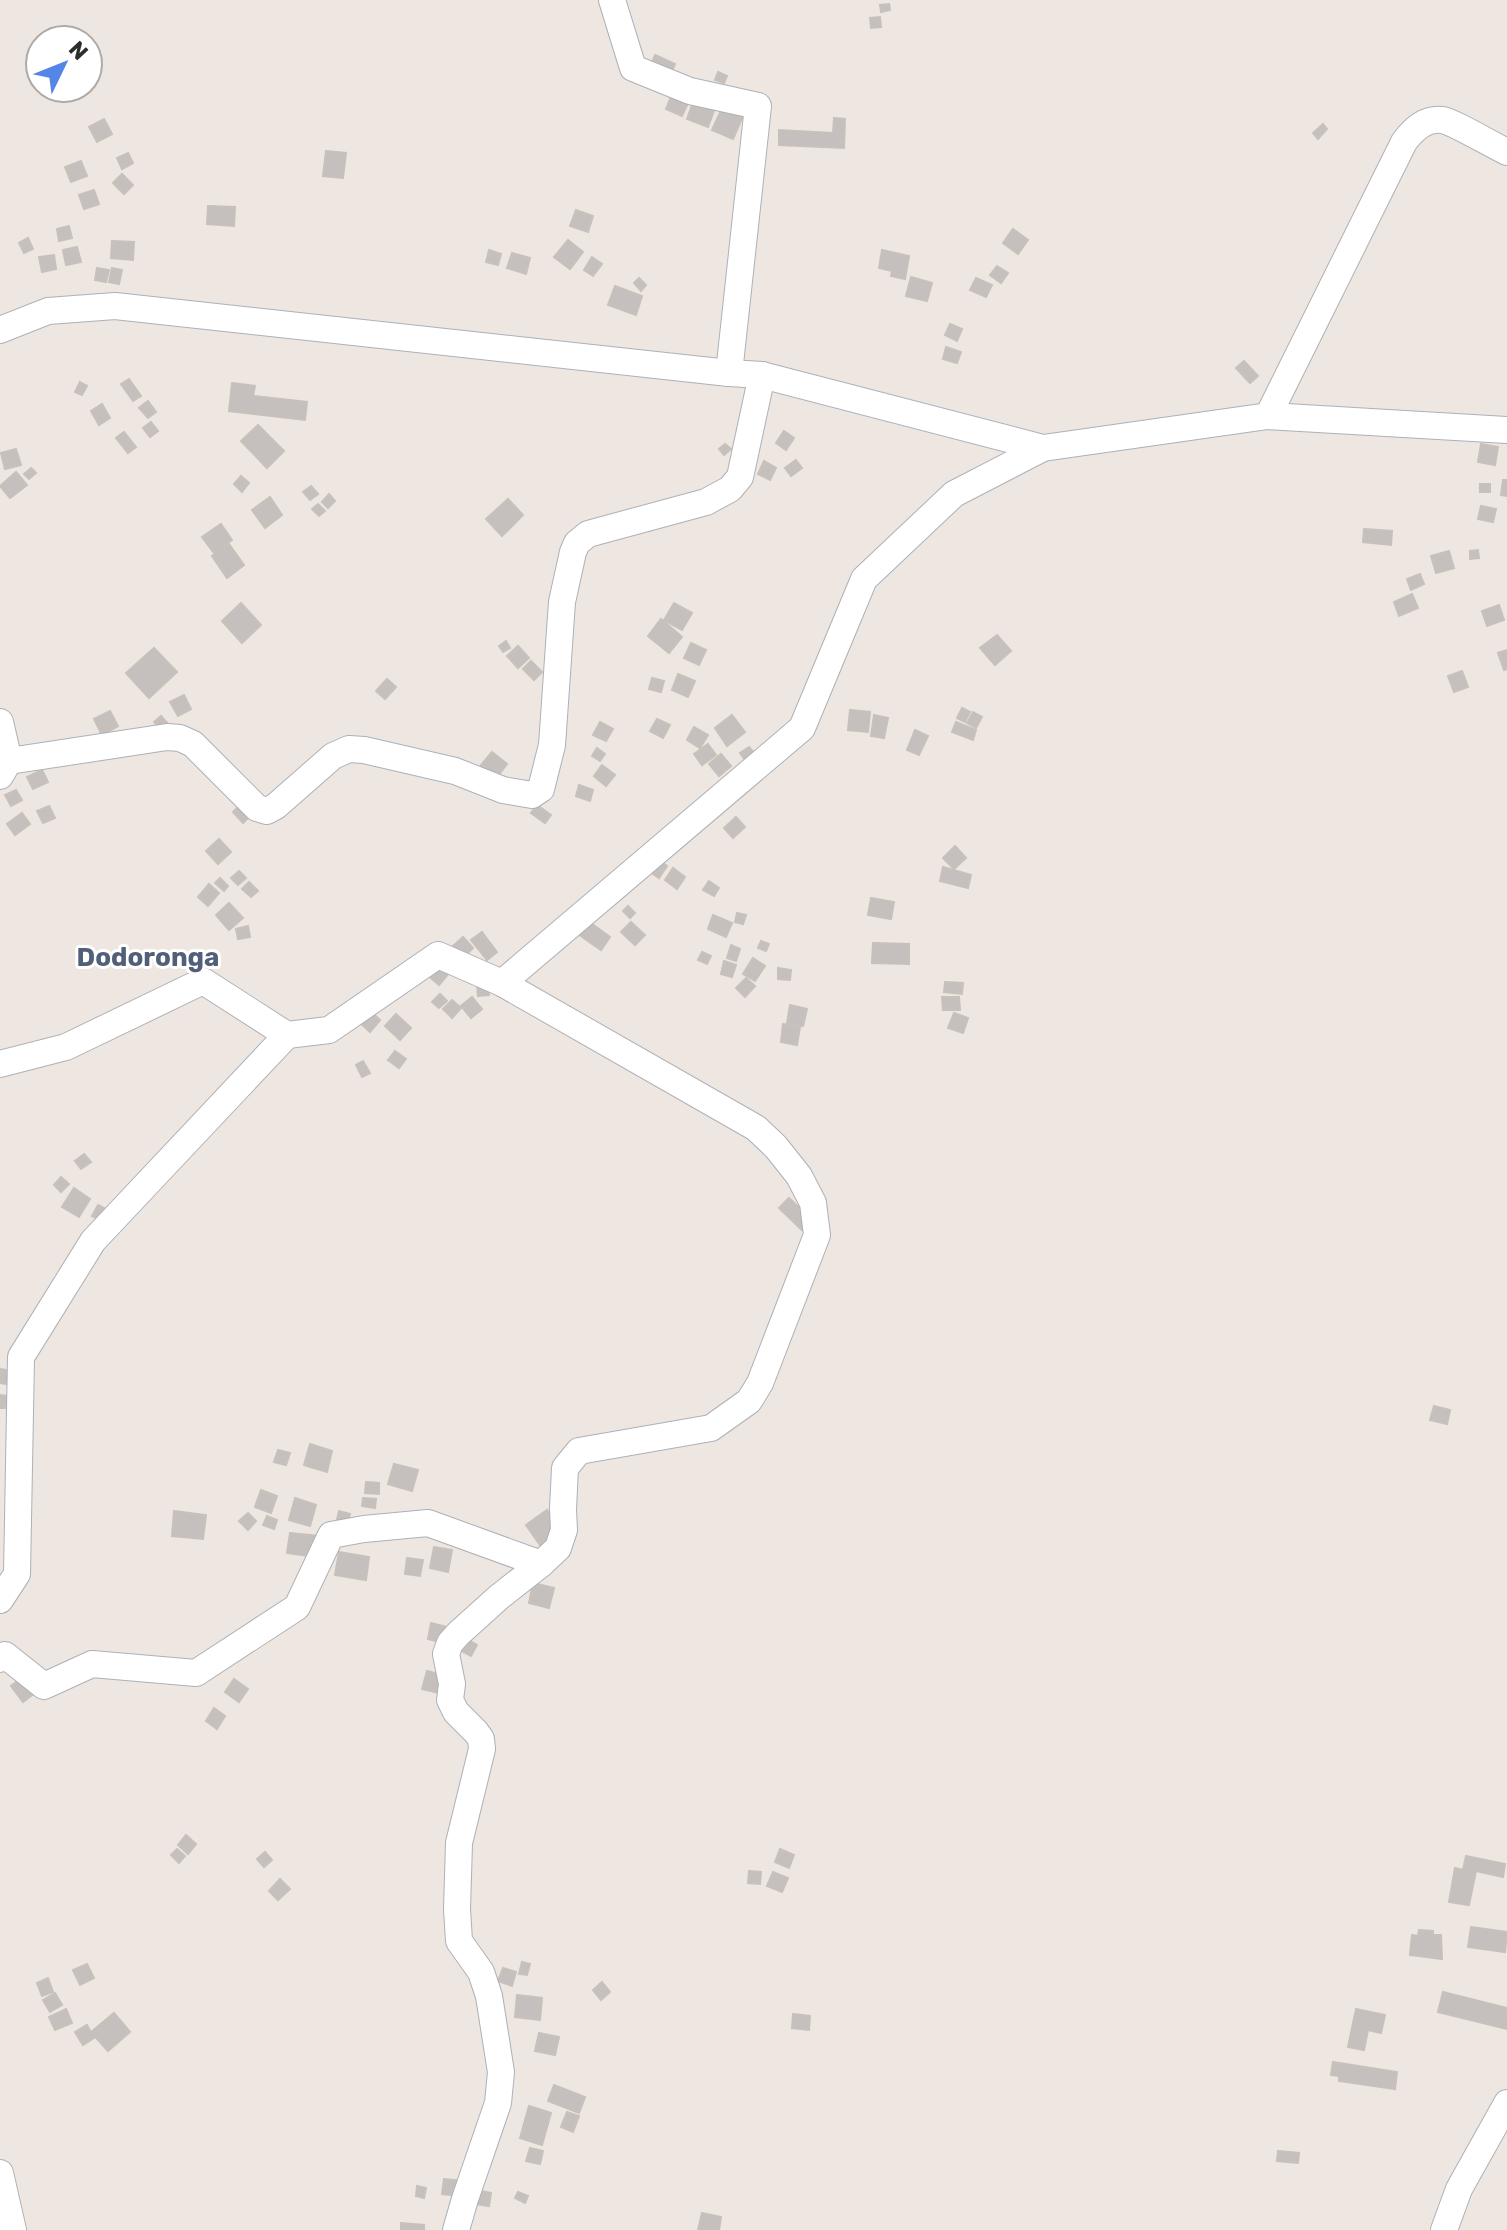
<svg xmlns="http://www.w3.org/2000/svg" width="1507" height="2230" font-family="Rubik,sans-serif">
<rect width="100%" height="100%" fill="#ede6e1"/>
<g fill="#c5c0bd" stroke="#c8c1bb" stroke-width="2">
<polygon points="889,4 890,10 881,12 880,5"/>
<polygon points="880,17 881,27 871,28 870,18"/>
<polygon points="655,55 675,64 670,75 651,65"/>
<polygon points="718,72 727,76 724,83 715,80"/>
<polygon points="672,94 689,101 682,116 666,109"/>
<polygon points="695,97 716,105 708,127 687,119"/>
<polygon points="724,104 744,114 733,139 712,130"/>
<polygon points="834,118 845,119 844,148 779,145 779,130 833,133"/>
<polygon points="104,119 112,134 97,142 89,127"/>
<polygon points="1323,124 1327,129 1318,139 1313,133"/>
<polygon points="326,151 346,153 343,178 323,176"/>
<polygon points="128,153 133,163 122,169 117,158"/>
<polygon points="81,161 87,176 71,182 65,167"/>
<polygon points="122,174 133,185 124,194 113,183"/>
<polygon points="94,190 99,204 84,209 79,195"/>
<polygon points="208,206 235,207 234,226 207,224"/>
<polygon points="576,210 593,216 588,232 570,226"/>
<polygon points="69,226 72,238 59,241 57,229"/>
<polygon points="1013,229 1028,240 1018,254 1003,243"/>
<polygon points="28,238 33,249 24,253 19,243"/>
<polygon points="568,240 583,252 570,269 554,257"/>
<polygon points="112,241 134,242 133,260 111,258"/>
<polygon points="77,247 81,262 66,265 63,250"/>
<polygon points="489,250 501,254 498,265 486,262"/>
<polygon points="882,250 909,256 905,279 891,276 892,271 879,268"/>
<polygon points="512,253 530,258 526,274 507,268"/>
<polygon points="54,255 56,269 42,272 39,257"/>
<polygon points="592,257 602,264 593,276 584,270"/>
<polygon points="997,266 1008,273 1001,283 990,275"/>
<polygon points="97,268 109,270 106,282 95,280"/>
<polygon points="112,268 122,270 119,284 109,282"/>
<polygon points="911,277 932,283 927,301 906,296"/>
<polygon points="639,278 646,285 641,291 634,283"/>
<polygon points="976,278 992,285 986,297 970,290"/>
<polygon points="615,286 642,296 636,315 608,305"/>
<polygon points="950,324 962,329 957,341 945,335"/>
<polygon points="946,347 961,352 957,363 943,359"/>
<polygon points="1244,361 1258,376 1250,383 1236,368"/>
<polygon points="129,379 141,396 133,401 121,384"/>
<polygon points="80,382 87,386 82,395 75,392"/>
<polygon points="232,383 255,386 253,396 307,402 305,420 229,411"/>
<polygon points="148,401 156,412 148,418 139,408"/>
<polygon points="102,404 110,418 99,425 91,411"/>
<polygon points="151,422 158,431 150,437 143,428"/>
<polygon points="258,425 284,451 267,468 241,441"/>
<polygon points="784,431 794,438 786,450 776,443"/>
<polygon points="124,432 136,447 128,453 116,438"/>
<polygon points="725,444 731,449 724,455 719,449"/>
<polygon points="1481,444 1498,447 1495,465 1478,462"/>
<polygon points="16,449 21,465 5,469 1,453"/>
<polygon points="796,460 802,468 791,476 785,468"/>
<polygon points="764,461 776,468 770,480 758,474"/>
<polygon points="31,468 36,473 29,479 24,474"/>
<polygon points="16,472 27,485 10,498 0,486"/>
<polygon points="241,476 249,483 242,492 234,484"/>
<polygon points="1503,480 1507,480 1507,496 1501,495"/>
<rect x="1480" y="484" width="10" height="8"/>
<polygon points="311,486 318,494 310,500 303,492"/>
<polygon points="329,494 335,501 328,508 322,502"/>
<polygon points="270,497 282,515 265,528 252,510"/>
<polygon points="508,499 523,515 502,536 486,519"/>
<polygon points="318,504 325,511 319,516 312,509"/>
<polygon points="1481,506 1496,509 1493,522 1478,519"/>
<polygon points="221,524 232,540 214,553 202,537"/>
<polygon points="1364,529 1392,531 1391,545 1363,542"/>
<polygon points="229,544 244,565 227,578 212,556"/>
<polygon points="1478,550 1479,558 1470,559 1470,551"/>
<polygon points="1449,551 1454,568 1436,573 1431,556"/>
<polygon points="1420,574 1424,584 1411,590 1407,579"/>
<polygon points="1412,594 1418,608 1399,616 1394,602"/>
<polygon points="241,603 261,625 242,643 222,621"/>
<polygon points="674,603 692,613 682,630 664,620"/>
<polygon points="1499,605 1504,620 1487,626 1482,611"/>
<polygon points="661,619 682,637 669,653 648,636"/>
<polygon points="997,635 1011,651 995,665 980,648"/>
<polygon points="506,641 510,648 503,652 499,646"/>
<polygon points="691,643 706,650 699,665 684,658"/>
<polygon points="518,646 529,658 518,668 507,656"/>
<polygon points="154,648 177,672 149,698 126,673"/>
<polygon points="1507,650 1507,669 1504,670 1498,653"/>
<polygon points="531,661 542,672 534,680 523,669"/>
<polygon points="1462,671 1468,687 1454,692 1448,676"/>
<polygon points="678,674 695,681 688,697 672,690"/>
<polygon points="652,678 664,681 661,692 649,689"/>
<polygon points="387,679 396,687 385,699 376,691"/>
<polygon points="184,695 191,709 178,716 170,702"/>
<polygon points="962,708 970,712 965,722 957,718"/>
<polygon points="850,710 870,712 868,732 848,730"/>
<polygon points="110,711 118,726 102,735 94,719"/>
<polygon points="973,712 982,717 976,728 967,723"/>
<polygon points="732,715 745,732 727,746 715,728"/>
<polygon points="874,715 888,718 884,738 871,736"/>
<polygon points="161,716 169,725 162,731 154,722"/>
<polygon points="657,719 670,725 663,738 650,731"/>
<polygon points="600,722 613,729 606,741 593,735"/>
<polygon points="956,722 976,730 973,740 952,732"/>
<polygon points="694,727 708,735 700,748 687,740"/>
<polygon points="915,730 928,736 919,755 907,750"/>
<polygon points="708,744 716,755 702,765 694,754"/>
<polygon points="749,747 755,754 746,761 740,753"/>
<polygon points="597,748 605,754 600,761 592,756"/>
<polygon points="492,752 507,764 497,777 481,765"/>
<polygon points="721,754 731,766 719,776 709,764"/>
<polygon points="602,765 615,775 606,786 594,776"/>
<polygon points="42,770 48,782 33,789 27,777"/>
<polygon points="579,785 593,790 590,801 576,796"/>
<polygon points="16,790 22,800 11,806 5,795"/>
<polygon points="244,801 254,812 243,823 233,812"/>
<polygon points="537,805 551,815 545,823 531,813"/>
<polygon points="49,806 55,818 43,823 37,811"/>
<polygon points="22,813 30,824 15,835 7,824"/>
<polygon points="736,817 745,827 733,838 724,828"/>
<polygon points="219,839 231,852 218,864 206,851"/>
<polygon points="955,846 966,858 954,869 943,858"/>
<polygon points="654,857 667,866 659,878 646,869"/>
<polygon points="943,867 971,875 968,888 940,881"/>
<polygon points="673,868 685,877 677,889 665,880"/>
<polygon points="239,871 246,878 238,885 231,878"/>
<polygon points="220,878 228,886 224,891 215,883"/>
<polygon points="709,881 719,888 714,896 703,890"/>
<polygon points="249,882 258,891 251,897 242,889"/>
<polygon points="209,884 219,893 208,906 198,897"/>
<polygon points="871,898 894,902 891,919 868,915"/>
<polygon points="229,903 243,918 229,930 216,915"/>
<polygon points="628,906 635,913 630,918 623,911"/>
<polygon points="737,913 746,915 743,924 735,922"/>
<polygon points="713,915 732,923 726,937 708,929"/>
<polygon points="584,918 610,937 601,950 575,932"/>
<polygon points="631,922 645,935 635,945 621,932"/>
<polygon points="248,926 250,937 238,939 236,929"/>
<polygon points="482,932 497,952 487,960 471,940"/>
<polygon points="463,937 473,948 464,957 453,946"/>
<polygon points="761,941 769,944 766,951 758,948"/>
<polygon points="873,943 909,944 909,964 872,963"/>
<polygon points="731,945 740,949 736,961 727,958"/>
<polygon points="702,952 711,956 707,964 698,960"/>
<polygon points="753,958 765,966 755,981 743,974"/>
<polygon points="436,961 449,973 439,985 425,973"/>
<polygon points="724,961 736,965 732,977 721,974"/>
<polygon points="778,968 791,970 790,980 778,979"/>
<polygon points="746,978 755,986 745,997 736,988"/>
<polygon points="945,982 963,983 962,994 944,992"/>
<polygon points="488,984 489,995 478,996 477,985"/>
<polygon points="440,994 447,1001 439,1008 432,1002"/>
<polygon points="472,997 482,1009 471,1018 461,1006"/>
<polygon points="942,997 959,997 960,1010 943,1010"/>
<polygon points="452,1000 461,1008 452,1018 443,1009"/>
<polygon points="790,1005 807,1009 803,1026 787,1023"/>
<polygon points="367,1008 380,1020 370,1032 357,1020"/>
<polygon points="954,1013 968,1018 963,1033 948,1028"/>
<polygon points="396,1014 411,1028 400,1040 385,1026"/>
<polygon points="783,1024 800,1027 797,1045 781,1042"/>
<polygon points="395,1051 406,1059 399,1068 388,1060"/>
<polygon points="363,1061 370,1073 362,1077 356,1065"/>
<polygon points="84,1154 91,1162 81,1169 75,1161"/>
<polygon points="61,1177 69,1184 61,1192 54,1185"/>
<polygon points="74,1188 90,1199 79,1217 62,1207"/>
<polygon points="789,1198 812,1220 802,1230 779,1208"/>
<polygon points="98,1205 111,1212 105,1223 92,1216"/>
<polygon points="1,1369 15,1372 13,1385 0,1383"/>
<polygon points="0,1395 8,1396 6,1408 0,1408"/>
<polygon points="1434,1406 1450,1410 1447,1424 1430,1420"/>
<polygon points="310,1444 332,1451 327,1472 304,1465"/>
<polygon points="278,1450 290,1453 286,1465 274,1462"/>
<polygon points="394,1464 418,1470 412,1491 388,1484"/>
<polygon points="366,1482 379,1483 379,1494 365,1493"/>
<polygon points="261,1490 277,1496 271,1513 255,1507"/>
<polygon points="295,1498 316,1505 310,1526 289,1520"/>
<polygon points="363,1498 376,1499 375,1508 362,1506"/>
<polygon points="547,1510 561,1530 540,1545 526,1525"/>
<polygon points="174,1511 206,1515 203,1539 172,1536"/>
<polygon points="339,1511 350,1514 347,1527 336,1524"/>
<polygon points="248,1513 256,1521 248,1530 239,1521"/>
<polygon points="267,1516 277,1520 274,1529 263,1525"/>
<polygon points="290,1533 319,1536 316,1557 287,1553"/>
<polygon points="434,1547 452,1550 448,1572 430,1568"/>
<polygon points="339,1552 369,1557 366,1580 335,1575"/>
<polygon points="407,1558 423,1560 420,1576 405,1574"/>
<polygon points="533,1583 554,1588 549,1608 529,1603"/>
<polygon points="431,1623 447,1627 444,1643 428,1639"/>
<polygon points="466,1639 477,1645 471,1656 460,1650"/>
<polygon points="427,1671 447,1676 443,1694 422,1689"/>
<polygon points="24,1676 36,1692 23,1702 11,1686"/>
<polygon points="234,1679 248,1689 239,1702 225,1692"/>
<polygon points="214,1708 225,1716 217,1729 206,1721"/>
<polygon points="186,1835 196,1844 188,1854 178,1845"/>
<polygon points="177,1849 185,1856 179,1863 171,1855"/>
<polygon points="780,1849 794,1855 789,1868 775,1862"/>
<polygon points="265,1852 272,1860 264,1867 257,1859"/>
<polygon points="1466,1856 1505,1864 1503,1877 1476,1871 1469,1905 1449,1902 1455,1868 1463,1870"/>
<polygon points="749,1871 761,1872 760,1884 748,1883"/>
<polygon points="773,1872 788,1878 782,1892 767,1886"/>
<polygon points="280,1879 290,1889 278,1900 269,1891"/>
<polygon points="1471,1927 1507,1932 1505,1952 1468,1947"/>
<polygon points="1419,1930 1433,1931 1433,1935 1441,1935 1442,1959 1410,1955 1412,1935 1418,1936"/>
<polygon points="522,1962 530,1964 527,1975 519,1974"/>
<polygon points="87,1964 94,1978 80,1985 73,1970"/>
<polygon points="503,1968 516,1972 512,1986 498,1981"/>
<polygon points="48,1978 53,1992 42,1996 37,1983"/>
<polygon points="602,1982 610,1992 601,2000 593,1990"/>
<polygon points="1443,1992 1507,2008 1507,2029 1438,2012"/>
<polygon points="55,1993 62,2005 50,2012 43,2000"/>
<polygon points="517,1995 542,1998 540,2020 515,2017"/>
<polygon points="66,2009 72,2023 55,2030 49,2017"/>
<polygon points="1356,2009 1385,2015 1381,2033 1368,2030 1364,2050 1348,2047"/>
<polygon points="114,2013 130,2032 108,2051 91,2032"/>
<polygon points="793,2014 810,2016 809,2030 792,2028"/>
<polygon points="87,2025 94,2038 83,2045 75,2032"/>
<polygon points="539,2033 559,2037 555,2055 535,2051"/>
<polygon points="1333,2062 1397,2072 1395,2089 1339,2081 1339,2076 1331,2075"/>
<polygon points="554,2085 585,2097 579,2113 548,2101"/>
<polygon points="529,2106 551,2113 542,2145 520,2138"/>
<polygon points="567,2112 579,2116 573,2132 561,2127"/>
<polygon points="530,2148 543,2151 540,2164 526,2161"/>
<polygon points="1278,2151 1299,2153 1298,2163 1277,2161"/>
<polygon points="444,2179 462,2181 460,2196 442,2194"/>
<polygon points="417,2186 426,2188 424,2198 416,2196"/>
<polygon points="477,2190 491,2193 489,2206 475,2204"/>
<polygon points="518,2192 528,2196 525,2203 515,2198"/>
<polygon points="702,2213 721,2217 719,2230 698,2230"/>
<polygon points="401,2223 424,2225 424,2230 401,2230"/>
</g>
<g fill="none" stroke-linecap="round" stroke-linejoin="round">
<g stroke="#adb1b7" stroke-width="28">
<g id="minor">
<polyline points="612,0 633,68 690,91 758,106 729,373"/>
<polyline points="0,330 48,311 115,306 729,373 762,375 1043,448 1268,416 1507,430"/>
<path d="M1268,416L1404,142C1412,131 1425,118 1442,120C1452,121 1494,146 1507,152"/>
<polyline points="0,722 9,761 0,776"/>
<polyline points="9,761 167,737 180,738 193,744 257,808 267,811 276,806 333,756 349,749 364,750 455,771 503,790 532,795 541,789 552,745 562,602 573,552 577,543 588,534 706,502 730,489 740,477 762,375"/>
<polyline points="0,1064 66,1047 203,981 287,1035 329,1030 438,955 502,983 802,728 864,579 954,494 1043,448"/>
<polyline points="0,1600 17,1574 21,1357 93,1241 287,1035"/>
<polyline points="0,1659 5,1655 44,1686 92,1664 196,1673 297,1607 331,1535 364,1529 428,1523 541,1564"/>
<polyline points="0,2173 13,2230"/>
<polyline points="456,2230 465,2199 498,2103 501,2072 489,1996 481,1972 459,1941 457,1909 459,1843 482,1749 481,1739 476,1732 456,1712 450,1700 452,1684 446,1654 450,1643 458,1634 499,1597 541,1564 558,1548 564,1530 563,1509 565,1468 579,1451 711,1428 749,1401 760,1383 817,1235 813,1203 799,1176 776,1147 756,1128 502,983"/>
<polyline points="1444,2230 1459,2189 1507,2103"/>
</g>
</g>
<use href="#minor" stroke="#fff" stroke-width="26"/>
</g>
<g text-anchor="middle" stroke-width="6" stroke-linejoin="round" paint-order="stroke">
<g font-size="26" font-weight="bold" fill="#525f79" stroke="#fff">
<text x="148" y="966">Dodoronga</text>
</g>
</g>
<g transform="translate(64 64) rotate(47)"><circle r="38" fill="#ffffff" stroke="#ababab" stroke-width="2"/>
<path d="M0-6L14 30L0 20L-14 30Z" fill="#5585e6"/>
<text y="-12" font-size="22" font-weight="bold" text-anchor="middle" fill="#2d2d2d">N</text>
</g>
</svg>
